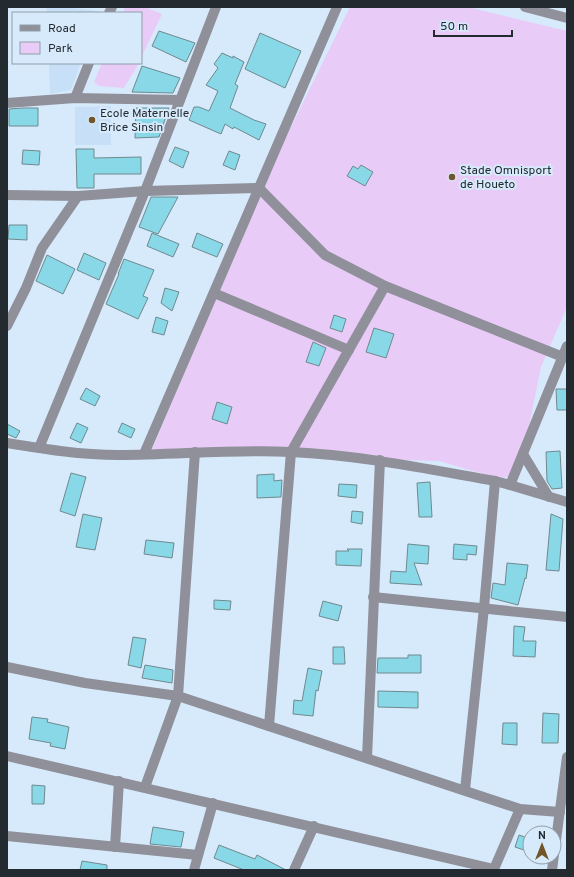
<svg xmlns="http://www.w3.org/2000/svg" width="574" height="877" font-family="Overpass,sans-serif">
<rect width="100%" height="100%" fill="#d7eafb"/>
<g fill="#c8e0f7">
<polygon points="46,7 67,7 99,11 99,13 47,13"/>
<polygon points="49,63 81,63 71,90 50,94"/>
<polygon points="111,106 111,145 75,145 75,107"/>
</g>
<g fill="#e9cbf7">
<polygon points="125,7 145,7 162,14 141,58 141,13 123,13"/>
<polygon points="350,7 468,7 567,31 567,307 541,367 526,441 511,475 500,479 439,461 151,452 262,186"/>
<polygon points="102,63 139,63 124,88 99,86 94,82"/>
</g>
<g fill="#89d8e7" stroke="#6f898e">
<polygon points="159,31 195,43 186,62 152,46"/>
<polygon points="260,33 301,51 285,88 245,69"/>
<polygon points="222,53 233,58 233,56 244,62 235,84 238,86 230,108 254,120 266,124 259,140 234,127 233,129 225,124 221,134 189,120 194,107 199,107 209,111 218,91 206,85 218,68 214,64"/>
<polygon points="142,66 180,78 173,93 132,92"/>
<polygon points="23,108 38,108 38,126 9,126 9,109"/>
<polygon points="136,108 169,108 159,137 135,138"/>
<polygon points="175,147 189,152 183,168 169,161"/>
<polygon points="76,149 94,149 94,158 141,157 141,174 94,174 94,188 77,188"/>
<polygon points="23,150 40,151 39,165 22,164"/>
<polygon points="229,151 240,155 235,170 223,165"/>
<polygon points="361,165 373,172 365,186 347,176 353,166 358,169"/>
<polygon points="151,197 178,197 158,234 139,227"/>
<polygon points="9,225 27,225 27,240 8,239"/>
<polygon points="152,233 179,244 173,257 147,246"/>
<polygon points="197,233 223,244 217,257 192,247"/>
<polygon points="84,253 106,263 99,280 77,270"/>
<polygon points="47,255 75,269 63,294 36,281"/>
<polygon points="124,259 154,270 143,296 148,298 138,319 106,304 119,274 118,274"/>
<polygon points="165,288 179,292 172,311 161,303"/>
<polygon points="334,315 346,319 342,332 330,328"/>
<polygon points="156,317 168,321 164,335 152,332"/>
<polygon points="374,328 394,334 386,358 366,352"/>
<polygon points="313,342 326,348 319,366 306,362"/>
<polygon points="86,388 100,396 95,406 80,399"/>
<polygon points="556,389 567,389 567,410 557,410"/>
<polygon points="217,402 232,407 227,424 212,419"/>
<polygon points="77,423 88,428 81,443 70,438"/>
<polygon points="122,423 135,429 131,438 118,432"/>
<polygon points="7,424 20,431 16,438 7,434"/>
<polygon points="560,451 562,488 552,489 547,481 546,452"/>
<polygon points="71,473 86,477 75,516 60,511"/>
<polygon points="274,474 274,481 282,480 281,497 257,498 257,475"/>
<polygon points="430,482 432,517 419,517 417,483"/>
<polygon points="339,484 357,485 356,498 338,496"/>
<polygon points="352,511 363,512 362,524 351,522"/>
<polygon points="83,514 102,518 95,550 76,547"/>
<polygon points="551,514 563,519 559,571 546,570"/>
<polygon points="146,540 174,543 172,558 144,554"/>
<polygon points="408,544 429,546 428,564 414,563 422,585 390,583 391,571 406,572"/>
<polygon points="454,544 477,546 476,555 467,554 467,560 453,559"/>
<polygon points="347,549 362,549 361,566 336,565 336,551 349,551"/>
<polygon points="507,563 528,565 526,579 525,578 518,605 491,598 493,583 505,585"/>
<polygon points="214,600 231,601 230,610 214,609"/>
<polygon points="323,601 342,606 338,621 319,616"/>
<polygon points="514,626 525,627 523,641 536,641 535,657 513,656"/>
<polygon points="133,637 146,639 141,668 128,665"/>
<polygon points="333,647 344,647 345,664 333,664"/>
<polygon points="408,655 421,655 421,673 377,673 378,658 408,658"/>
<polygon points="145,665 173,670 172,683 142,678"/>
<polygon points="308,668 322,671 318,691 316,690 313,716 293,714 294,700 302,701"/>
<polygon points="378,691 418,692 418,708 378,707"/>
<polygon points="543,713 559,714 558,743 542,743"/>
<polygon points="32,717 48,719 47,722 69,727 65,749 50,746 51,743 29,739"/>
<polygon points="503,723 517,723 517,745 502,744"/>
<polygon points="32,785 45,786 44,804 32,804"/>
<polygon points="153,827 184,832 181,847 150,844"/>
<polygon points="519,835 530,839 530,852 515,847"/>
<polygon points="219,845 255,859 257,855 286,870 244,870 214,858"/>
<polygon points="82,861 107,865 107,870 80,870"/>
</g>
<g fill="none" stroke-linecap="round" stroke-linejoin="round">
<g stroke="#8f909a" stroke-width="10">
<polyline points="525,7 567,18"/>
<polyline points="109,13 112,7"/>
<polyline points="75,98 89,63"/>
<polyline points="7,103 75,98 180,100"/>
<polyline points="7,195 78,196 145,191 259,188 325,255 385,286 563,357"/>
<polyline points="214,293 349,350"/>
<polyline points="7,326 26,288 42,248 78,196"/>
<path d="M7,443C44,449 81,455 118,455C176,455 233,449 291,452C360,455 427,469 495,481L510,485L567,502"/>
<polyline points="39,448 145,191 216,7"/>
<polyline points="144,454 337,7"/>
<polyline points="523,454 549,497"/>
<polyline points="510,485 567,346"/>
<polyline points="373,597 567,617"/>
<polyline points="7,667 85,683 178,696 520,809 560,812"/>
<polyline points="269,726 291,452 385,286"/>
<polyline points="7,756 494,869 520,809"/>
<polyline points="367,758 380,460"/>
<polyline points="145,787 178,696 195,452"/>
<polyline points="465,790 484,608 495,481"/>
<polyline points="7,836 198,855"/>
<polyline points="115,847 119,781"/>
<polyline points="194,870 213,803"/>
<polyline points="294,870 314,826"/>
<polyline points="552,870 567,757"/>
</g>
</g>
<g fill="#735429" stroke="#d7eafb" stroke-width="1.5">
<circle cx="92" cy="120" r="4"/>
<circle cx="452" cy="177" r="4"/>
</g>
<g text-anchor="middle" stroke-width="4" stroke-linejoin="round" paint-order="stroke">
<g font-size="12" fill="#232a30" stroke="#d7eafb" text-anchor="start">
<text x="100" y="117">Ecole Maternelle<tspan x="100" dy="14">Brice Sinsin</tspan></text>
<text x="460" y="174">Stade Omnisport<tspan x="460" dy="14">de Houeto</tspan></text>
</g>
</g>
<rect width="574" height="877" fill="none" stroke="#232a30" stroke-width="16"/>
<rect x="12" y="12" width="130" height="52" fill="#d7eafb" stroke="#8f9daa"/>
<rect x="20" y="25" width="20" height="6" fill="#8f909a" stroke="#8f9daa"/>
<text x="48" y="32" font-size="12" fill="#232a30">Road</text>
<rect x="20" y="42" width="20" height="12" fill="#e9cbf7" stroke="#8f9daa"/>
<text x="48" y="52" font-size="12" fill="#232a30">Park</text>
<g transform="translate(542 845)"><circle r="19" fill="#d7eafb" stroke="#8f9daa"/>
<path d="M0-3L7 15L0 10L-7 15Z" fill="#735429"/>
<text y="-6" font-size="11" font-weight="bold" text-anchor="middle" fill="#232a30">N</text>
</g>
<path d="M434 30v6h78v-6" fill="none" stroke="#232a30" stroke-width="2"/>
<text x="440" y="30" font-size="12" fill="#232a30" stroke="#d7eafb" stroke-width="3" paint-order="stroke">50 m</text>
</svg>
